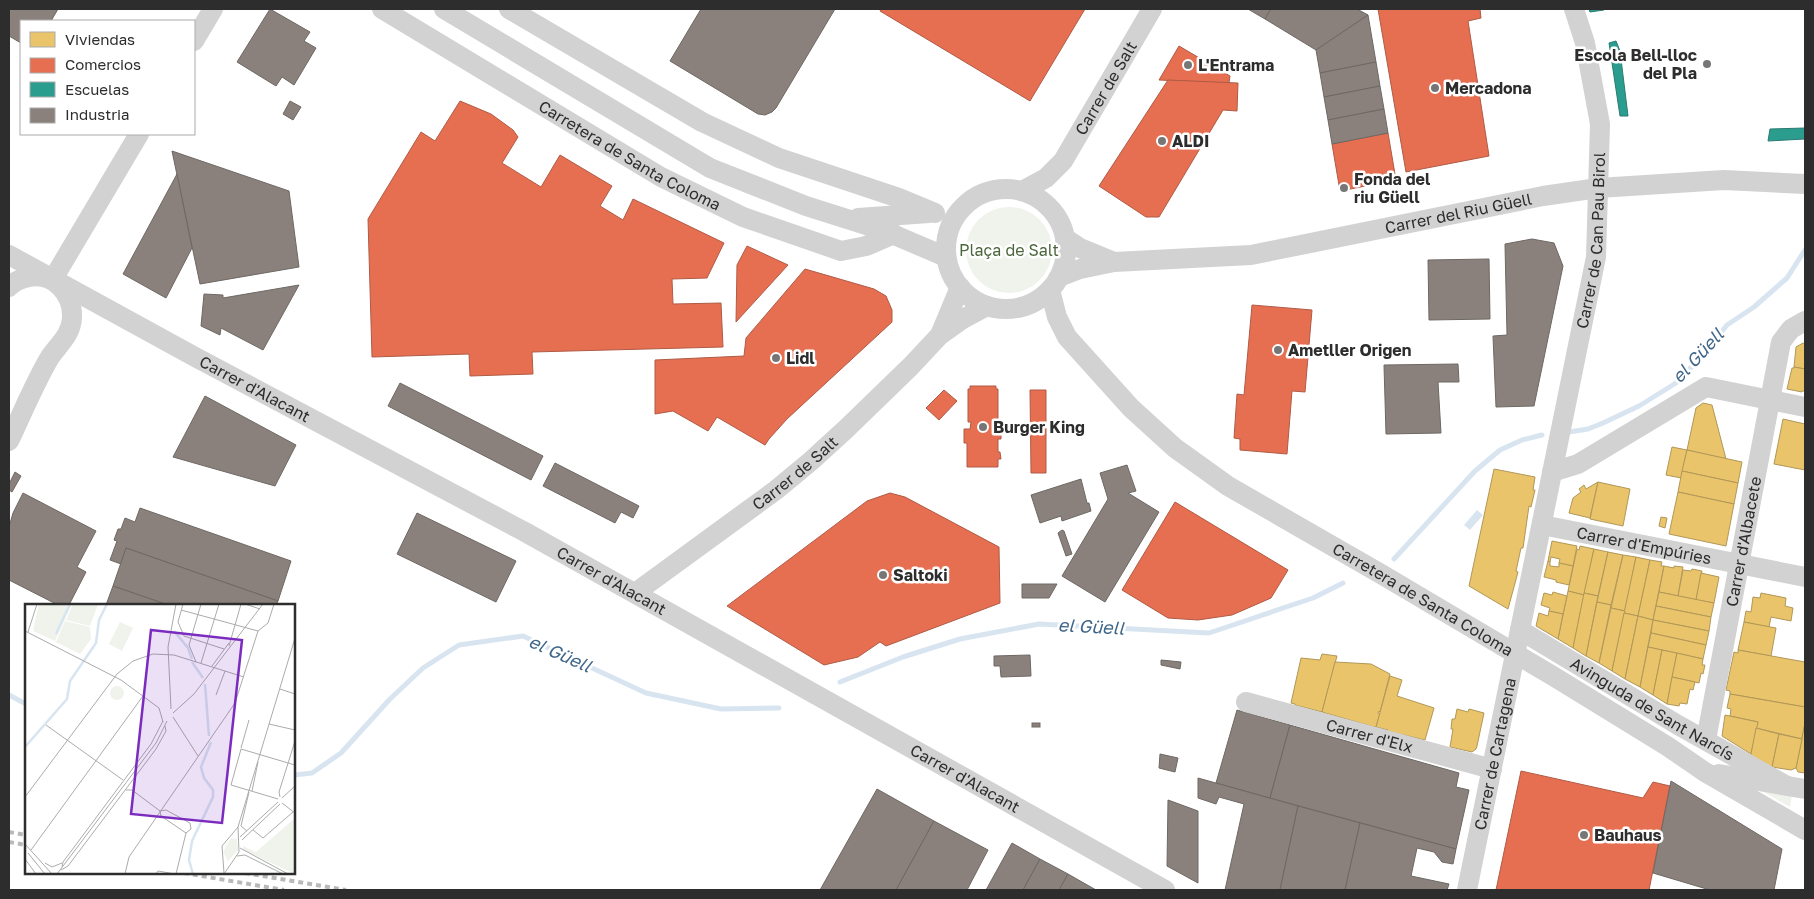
<svg xmlns="http://www.w3.org/2000/svg" width="1814" height="899" font-family="'Golos Text',sans-serif">
<rect width="100%" height="100%" fill="#fff"/>
<g fill="#eff3eb">
<circle cx="1009" cy="250" r="43"/>
<polygon points="1748,783 1793,789 1790,807"/>
</g>
<polygon fill="#d8e5f0" points="1477,510 1483,515 1470,530 1464,525"/>
<g fill="#e9c46a" stroke="#b19758">
<polygon points="1803,343 1805,344 1805,369 1794,367 1796,347"/>
<polygon points="1794,367 1805,369 1805,391 1802,391 1802,392 1787,389 1792,368 1794,368"/>
<polygon points="1703,403 1712,405 1726,459 1687,450 1696,408"/>
<polygon points="1783,419 1805,424 1805,470 1774,464"/>
<polygon points="1672,447 1687,450 1681,478 1666,475"/>
<polygon points="1687,450 1742,462 1738,483 1682,471"/>
<polygon points="1494,469 1535,477 1533,490 1535,490 1531,507 1529,506 1523,548 1521,548 1516,571 1518,572 1508,609 1469,586"/>
<polygon points="1682,471 1738,483 1734,504 1678,492"/>
<polygon points="1598,482 1590,518 1569,513 1573,498 1581,492 1579,489 1584,485 1586,489"/>
<polygon points="1598,482 1630,489 1623,526 1590,519"/>
<polygon points="1678,492 1734,504 1726,546 1669,534"/>
<polygon points="1661,517 1667,518 1665,528 1659,526"/>
<polygon points="1552,541 1577,546 1573,566 1559,563 1560,559 1551,557 1550,562 1548,561"/>
<polygon points="1580,546 1594,549 1584,595 1568,591 1577,549 1579,550"/>
<polygon points="1594,549 1608,552 1598,596 1584,593"/>
<polygon points="1608,552 1623,555 1611,605 1597,602"/>
<polygon points="1623,555 1636,557 1625,611 1611,608"/>
<polygon points="1636,557 1650,560 1638,616 1624,613"/>
<polygon points="1650,560 1662,562 1661,566 1664,566 1653,620 1638,616"/>
<polygon points="1548,561 1550,562 1550,566 1559,567 1559,563 1573,566 1569,585 1556,582 1556,580 1544,577"/>
<polygon points="1664,566 1674,568 1674,566 1683,567 1678,596 1659,592"/>
<polygon points="1692,569 1702,571 1696,600 1678,596 1683,570 1691,571"/>
<polygon points="1701,573 1719,577 1714,603 1696,600"/>
<polygon points="1568,591 1584,595 1573,648 1558,639"/>
<polygon points="1553,592 1567,596 1563,614 1549,611 1550,608 1541,605 1544,593 1552,595"/>
<polygon points="1659,592 1714,603 1711,617 1656,606"/>
<polygon points="1584,593 1598,596 1586,656 1573,648"/>
<polygon points="1761,593 1786,598 1785,606 1793,608 1791,621 1771,617 1769,627 1744,622 1746,611 1751,612 1753,597 1760,598"/>
<polygon points="1597,602 1611,605 1599,663 1586,656"/>
<polygon points="1656,606 1711,617 1709,631 1653,620"/>
<polygon points="1611,608 1625,611 1612,671 1599,663"/>
<polygon points="1549,611 1563,614 1558,639 1536,626 1539,613 1548,616"/>
<polygon points="1624,613 1638,616 1625,679 1612,671"/>
<polygon points="1638,616 1653,620 1640,687 1625,679"/>
<polygon points="1653,620 1709,631 1706,645 1651,633"/>
<polygon points="1744,622 1776,628 1771,656 1738,650"/>
<polygon points="1651,633 1706,645 1703,659 1648,647"/>
<polygon points="1648,647 1662,650 1653,695 1640,687"/>
<polygon points="1662,650 1677,653 1667,704 1653,695"/>
<polygon points="1738,650 1805,662 1805,707 1730,694 1730,691 1726,690 1734,652 1738,653"/>
<polygon points="1677,653 1703,659 1702,665 1705,665 1703,674 1701,673 1699,683 1672,677"/>
<polygon points="1322,654 1337,656 1322,712 1295,705 1295,704 1291,703 1301,658 1320,660"/>
<polygon points="1335,662 1371,664 1390,674 1380,712 1379,711 1378,713 1380,714 1376,727 1374,727 1322,712"/>
<polygon points="1390,676 1402,680 1397,696 1434,708 1425,740 1387,731 1388,730 1376,727"/>
<polygon points="1672,677 1695,682 1693,690 1690,689 1687,704 1680,703 1679,706 1667,704"/>
<polygon points="1730,694 1805,707 1805,723 1802,739 1756,728 1758,722 1730,716 1731,709 1727,708"/>
<polygon points="1457,709 1468,712 1469,709 1484,713 1477,746 1476,749 1472,752 1450,747 1453,729 1451,729 1452,719 1455,719"/>
<polygon points="1725,715 1758,722 1751,754 1722,736"/>
<polygon points="1805,723 1805,773 1798,772 1796,768"/>
<polygon points="1756,728 1779,734 1772,767 1751,758 1751,754"/>
<polygon points="1779,734 1802,739 1796,768 1791,770 1772,767"/>
</g>
<g fill="#e76f51" stroke="#af5b46">
<polygon points="881,9 1085,9 1030,101 880,11"/>
<polygon points="1378,9 1480,9 1481,18 1468,21 1489,156 1406,172"/>
<polygon points="1179,46 1230,76 1229,83 1159,80"/>
<polygon points="1168,80 1238,83 1237,111 1223,110 1159,217 1146,217 1099,186"/>
<polygon points="460,101 491,114 513,130 518,137 502,163 541,187 560,155 612,186 600,206 623,220 633,199 724,243 707,278 672,279 673,304 721,303 723,347 532,352 533,374 470,376 469,354 372,357 368,219 421,132 435,141"/>
<polygon points="1388,133 1396,180 1340,191 1332,144"/>
<polygon points="747,246 788,265 736,322 737,265"/>
<polygon points="805,269 874,289 886,296 892,310 892,322 787,419 769,439 765,445 717,417 708,431 673,411 655,414 655,360 744,356 746,338"/>
<polygon points="1252,305 1312,310 1305,392 1292,391 1287,454 1240,450 1240,439 1234,438 1237,394 1244,395"/>
<polygon points="970,386 996,386 996,389 998,389 998,425 995,425 995,429 1001,429 1001,439 998,439 998,452 1000,452 1001,459 998,459 998,467 967,467 967,443 964,443 964,429 970,429 971,422 968,422 968,389 970,389"/>
<polygon points="944,390 957,401 939,420 926,408"/>
<polygon points="1030,390 1046,390 1046,473 1031,473"/>
<polygon points="890,493 905,497 999,547 1000,603 886,646 880,642 858,657 824,665 727,606 867,501"/>
<polygon points="1175,502 1288,570 1271,598 1232,615 1198,620 1168,618 1122,590"/>
<polygon points="1521,771 1643,798 1653,782 1670,786 1649,890 1496,890"/>
</g>
<g fill="#2a9d8f" stroke="#2b7b72">
<polygon points="1589,9 1604,9 1604,10 1590,12"/>
<polygon points="1616,41 1620,51 1628,116 1620,116 1609,43"/>
<polygon points="1805,128 1805,139 1768,141 1770,129"/>
</g>
<g fill="#8a817c" stroke="#6e6864">
<polygon points="9,9 58,9 51,21 21,21 21,43 9,36"/>
<polygon points="270,9 310,32 304,41 316,48 294,85 282,77 276,86 237,62"/>
<polygon points="701,9 835,9 776,108 772,112 765,115 758,114 670,61"/>
<polygon points="1248,9 1271,9 1265,19"/>
<polygon points="1271,9 1357,9 1368,15 1316,50 1265,19"/>
<polygon points="1368,15 1376,62 1320,73 1316,50"/>
<polygon points="1376,62 1380,86 1324,97 1320,73"/>
<polygon points="1380,86 1384,109 1328,120 1324,97"/>
<polygon points="290,101 301,107 293,120 283,114"/>
<polygon points="1384,109 1388,133 1332,144 1328,120"/>
<polygon points="172,151 289,191 299,267 200,284"/>
<polygon points="177,174 192,248 166,298 123,274"/>
<polygon points="1532,239 1554,243 1563,266 1534,406 1496,407 1493,336 1507,335 1505,244"/>
<polygon points="1489,259 1490,319 1429,320 1428,260"/>
<polygon points="299,285 263,350 221,328 220,335 201,326 204,294 223,295 223,298"/>
<polygon points="1458,364 1459,382 1438,382 1441,433 1386,434 1384,365"/>
<polygon points="400,383 543,456 531,480 388,406"/>
<polygon points="205,396 296,445 275,486 173,457"/>
<polygon points="555,463 639,506 633,518 621,512 615,523 543,486"/>
<polygon points="1127,465 1136,491 1128,493 1159,512 1105,602 1062,576 1108,499 1100,473"/>
<polygon points="15,472 21,476 12,492 9,490 9,484"/>
<polygon points="1081,479 1087,503 1089,503 1091,511 1062,521 1061,516 1040,523 1031,495"/>
<polygon points="23,493 96,531 77,567 86,572 69,605 58,605 9,580 9,527 13,513"/>
<polygon points="140,508 291,561 278,601 126,548 121,564 110,560 117,541 114,540 118,529 121,529 125,518 135,522"/>
<polygon points="417,513 516,561 496,602 397,554"/>
<polygon points="1062,530 1064,531 1072,554 1066,556 1058,533"/>
<polygon points="126,548 278,601 276,605 168,605 113,586"/>
<polygon points="1022,584 1057,584 1049,598 1022,598"/>
<polygon points="113,586 168,605 106,605"/>
<polygon points="1030,655 1031,676 1001,677 1000,666 994,666 994,656"/>
<polygon points="1161,660 1181,662 1180,669 1161,665"/>
<polygon points="1237,710 1290,725 1270,798 1216,783"/>
<rect x="1032" y="723" width="8" height="4"/>
<polygon points="1290,725 1459,773 1456,787 1469,790 1456,849 1270,798"/>
<polygon points="1160,754 1178,758 1175,772 1159,768"/>
<polygon points="1198,778 1298,806 1280,890 1225,890 1244,804 1219,797 1216,804 1198,798"/>
<polygon points="1671,781 1782,849 1774,890 1710,890 1653,873"/>
<polygon points="877,789 934,821 896,890 820,890"/>
<polygon points="1168,800 1198,811 1198,883 1167,866"/>
<polygon points="1298,806 1360,823 1345,890 1280,890"/>
<polygon points="934,821 988,850 967,890 896,890"/>
<polygon points="1360,823 1456,849 1453,864 1442,862 1434,852 1417,848 1411,876 1449,884 1447,890 1345,890"/>
<polygon points="1012,843 1040,859 1023,890 986,890"/>
<polygon points="1040,859 1068,874 1059,890 1023,890"/>
<polygon points="1068,874 1096,890 1059,890"/>
</g>
<g fill="none" stroke-linecap="round" stroke-linejoin="round">
<g stroke="#d8e5f0" stroke-width="5">
<polyline points="1569,432 1588,429 1603,423 1639,406 1676,383 1703,355 1727,325 1754,307 1787,278 1805,250"/>
<polyline points="1394,559 1475,471 1500,450 1522,440 1542,435"/>
<polyline points="840,682 903,657 960,639 1039,624 1209,633 1313,598 1343,583"/>
<polyline points="9,695 26,704"/>
<polyline points="294,775 312,773 341,753 390,699 423,668 459,645 523,636 646,693 721,709 779,708"/>
</g>
<g stroke="#d2d2d2" stroke-width="20">
<path id="s1" d="M382,9L661,177L743,217L841,251L866,246L894,234"/>
<polyline points="444,9 710,168 806,206 885,231 946,257"/>
<polyline points="509,9 702,122 779,158 899,198 935,213"/>
<polyline points="194,41 213,9"/>
<circle cx="1006" cy="249" r="60"/>
<path id="s2" d="M1022,191L1046,178L1063,161L1152,9"/>
<polyline points="858,218 929,213"/>
<polyline points="1065,238 1080,248 1114,262"/>
<path id="s3" d="M9,255L197,358L525,532L1165,890"/>
<path id="s4" d="M1059,277L1080,269L1114,262L1251,255L1543,196L1598,188L1724,180L1805,184"/>
<polyline points="53,279 139,134"/>
<path d="M9,287C13,282 22,278 29,277C53,272 73,293 72,318C71,335 59,344 50,357C35,382 22,414 9,441"/>
<path id="s5" d="M1050,290L1057,317L1067,337L1131,408L1175,448L1228,486L1381,574L1553,676L1667,746L1705,772L1805,830"/>
<polyline points="940,335 960,287"/>
<polyline points="1552,472 1578,464 1706,387 1805,407"/>
<path id="s6" d="M1542,525L1805,577"/>
<path id="s7" d="M635,593L776,490L811,461L846,429L911,366L940,335L961,320L987,306"/>
<path id="s8" d="M1520,630L1678,725L1785,785"/>
<path id="s9" d="M1246,702L1492,769"/>
<path id="s10" d="M1706,740L1781,342L1791,329L1805,321"/>
<polyline points="1719,774 1805,789"/>
<path id="s11" d="M1467,890L1596,257L1600,124L1585,43L1574,9"/>
</g>
<g stroke="#b9b9b9" stroke-width="4" stroke-dasharray="5 4" stroke-linecap="butt">
<polyline points="9,832 26,835"/>
<polyline points="9,842 26,845"/>
<polyline points="184,873 284,890"/>
<polyline points="245,873 346,890"/>
</g>
</g>
<g fill="#767676" stroke="#fff" stroke-width="2">
<circle cx="1707" cy="64" r="5"/>
<circle cx="1188" cy="65" r="5"/>
<circle cx="1435" cy="88" r="5"/>
<circle cx="1162" cy="141" r="5"/>
<circle cx="1344" cy="188" r="5"/>
<circle cx="1278" cy="350" r="5"/>
<circle cx="776" cy="358" r="5"/>
<circle cx="983" cy="427" r="5"/>
<circle cx="883" cy="575" r="5"/>
<circle cx="1584" cy="835" r="5"/>
</g>
<g text-anchor="middle" stroke-width="5" stroke-linejoin="round" paint-order="stroke">
<g font-size="16" font-weight="bold" fill="#2d2d2d" stroke="#fff" text-anchor="start">
<text x="1697" y="61" text-anchor="end">Escola Bell-lloc<tspan x="1697" dy="18">del Pla</tspan></text>
<text x="1198" y="71">L'Entrama</text>
<text x="1445" y="94">Mercadona</text>
<text x="1172" y="147">ALDI</text>
<text x="1354" y="185">Fonda del<tspan x="1354" dy="18">riu Güell</tspan></text>
<text x="1288" y="356">Ametller Origen</text>
<text x="786" y="364">Lidl</text>
<text x="993" y="433">Burger King</text>
<text x="893" y="581">Saltoki</text>
<text x="1594" y="841">Bauhaus</text>
</g>
<g font-size="16" fill="#2d2d2d" stroke="#fff">
<text dy="6" stroke="none"><textPath href="#s2" startOffset="136">Carrer de Salt</textPath></text>
<text dy="6" stroke="none"><textPath href="#s1" startOffset="288">Carretera de Santa Coloma</textPath></text>
<text dy="6" stroke="none"><textPath href="#s4" startOffset="406">Carrer del Riu Güell</textPath></text>
<text dy="6" stroke="none"><textPath href="#s11" startOffset="662">Carrer de Can Pau Birol</textPath></text>
<text dy="6" stroke="none"><textPath href="#s3" startOffset="280">Carrer d'Alacant</textPath></text>
<text dy="6" stroke="none"><textPath href="#s7" startOffset="200">Carrer de Salt</textPath></text>
<text dy="6" stroke="none"><textPath href="#s10" startOffset="202">Carrer d'Albacete</textPath></text>
<text dy="6" stroke="none"><textPath href="#s6" startOffset="104">Carrer d'Empúries</textPath></text>
<text dy="6" stroke="none"><textPath href="#s3" startOffset="685">Carrer d'Alacant</textPath></text>
<text dy="6" stroke="none"><textPath href="#s5" startOffset="496">Carretera de Santa Coloma</textPath></text>
<text dy="6" stroke="none"><textPath href="#s8" startOffset="154">Avinguda de Sant Narcís</textPath></text>
<text dy="6" stroke="none"><textPath href="#s9" startOffset="128">Carrer d'Elx</textPath></text>
<text dy="6" stroke="none"><textPath href="#s11" startOffset="139">Carrer de Cartagena</textPath></text>
<text dy="6" stroke="none"><textPath href="#s3" startOffset="1090">Carrer d'Alacant</textPath></text>
</g>
<g font-size="16" fill="#4d663d" stroke="#fff">
<text x="1009" y="256">Plaça de Salt</text>
</g>
<g font-size="18" font-style="italic" fill="#40678a" stroke="#fff">
<text transform="translate(1698 356) rotate(-47)" y="6">el Güell</text>
<text transform="translate(1091 627) rotate(3)" y="6">el Güell</text>
<text transform="translate(560 654) rotate(24)" y="6">el Güell</text>
</g>
</g>
<g transform="translate(25 604)">
<rect width="270" height="270" fill="#fff"/>
<path d="M14,0H47L30,37L8,27ZM48,0H73L65,22L41,16ZM40,17L65,23L66,35L55,50L31,38ZM95,18L108,24L97,47L84,40ZM85 89a7 7 0 1 1 14 0a7 7 0 1 1-14 0ZM270,214V270L218,246V242L231,248ZM206,234L212,235L213,246L203,257L198,248Z" fill="#eff3eb"/>
<path fill="none" stroke="#d8e5f0" stroke-width="2.5" d="M149,27L163,44L167,55M31,30L45,0M167,58L178,74M180,80L184,132M0,143L42,95L45,77L71,39L74,16L82,0M168,270L164,256L167,237L188,193V186L179,174L176,163L186,138"/>
<path fill="none" stroke="#ababab" stroke-width="1" d="M158,0L153,18L159,32L199,45M220,0L235,5M156,6L233,27M0,27L96,76L134,104L138,118M233,27L243,19L249,0M3,28L12,0M204,42L216,0M171,58L164,41L176,0M176,59L194,0M187,62L204,39M255,85L270,90M191,91L200,67M146,105L143,43L151,0M148,109L169,90L238,0M148,113L173,152M244,120L270,126M21,121L98,176M216,144L224,116M101,186H107L135,207M227,187L233,158M0,193L92,70L108,57L128,50L149,51L219,73M255,193L254,188L270,137M257,194L270,182M253,195L206,181L216,145L270,161M257,199L270,209M141,206L165,219L166,225L161,229L136,212L135,207ZM228,226L238,234L268,208M222,227L216,222L224,188M215,233L253,198M217,236L255,200M0,240L27,270M215,244L263,270M6,246L118,92M3,249L20,270M212,252L220,251L258,270M0,255L11,270M20,259L27,263L37,259M37,263L38,258L126,140L138,117M36,266L43,262L131,145L141,127L140,122M199,269L197,242L213,223M32,270L131,139L142,117M100,270L104,253L210,99L233,27M131,270L133,267L150,270M151,270L161,229M199,270L214,248L213,223L270,34"/>
<path fill="#7b2cbf" fill-opacity="0.15" stroke="#7b2cbf" stroke-width="2.5" d="M126,26L217,36L197,219L106,210Z"/>
<rect width="270" height="270" fill="none" stroke="#2d2d2d" stroke-width="2.5"/>
</g>
<rect width="1814" height="899" fill="none" stroke="#2d2d2d" stroke-width="20"/>
<rect x="20" y="20" width="175" height="115" fill="#ffffff" stroke="#ababab"/>
<rect x="30" y="32" width="25" height="15" fill="#e9c46a" stroke="#ababab"/>
<text x="65" y="45" font-size="15" fill="#2d2d2d">Viviendas</text>
<rect x="30" y="58" width="25" height="15" fill="#e76f51" stroke="#ababab"/>
<text x="65" y="70" font-size="15" fill="#2d2d2d">Comercios</text>
<rect x="30" y="82" width="25" height="15" fill="#2a9d8f" stroke="#ababab"/>
<text x="65" y="95" font-size="15" fill="#2d2d2d">Escuelas</text>
<rect x="30" y="108" width="25" height="15" fill="#8a817c" stroke="#ababab"/>
<text x="65" y="120" font-size="15" fill="#2d2d2d">Industria</text>
</svg>
